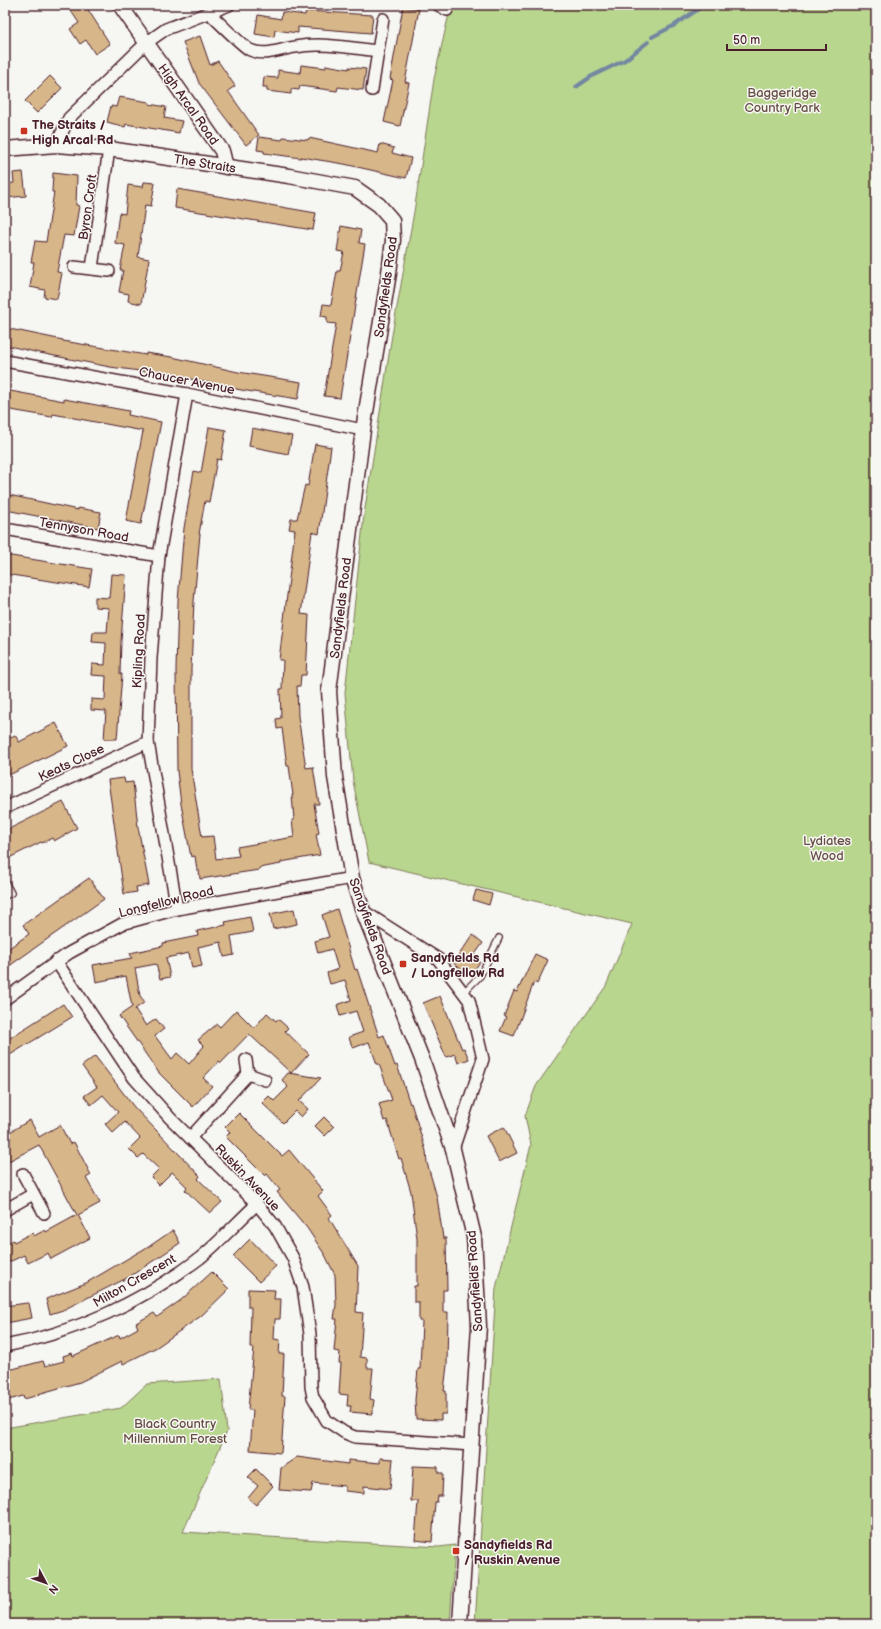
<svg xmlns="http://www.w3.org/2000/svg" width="881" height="1629" font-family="'Balsamiq Sans',sans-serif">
<rect width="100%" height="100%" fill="#f6f6f2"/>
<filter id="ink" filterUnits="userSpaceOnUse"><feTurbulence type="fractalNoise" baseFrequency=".025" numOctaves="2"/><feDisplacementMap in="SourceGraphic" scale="8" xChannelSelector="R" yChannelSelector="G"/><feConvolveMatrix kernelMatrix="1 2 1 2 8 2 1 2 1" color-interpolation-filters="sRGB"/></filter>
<g filter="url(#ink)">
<g fill="#b8d68e" stroke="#817a5c">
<polygon points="451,5 876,5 876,1624 475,1624 496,1288 531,1145 525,1116 536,1086 606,986 632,924 369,862 353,781 345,693 364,515 392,335 414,212 434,79"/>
<polygon points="221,1379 227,1431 183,1532 439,1547 455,1545 450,1624 5,1624 5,1428 121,1408 147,1384"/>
</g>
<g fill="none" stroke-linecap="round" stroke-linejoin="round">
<g stroke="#7387a1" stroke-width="4">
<polyline points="652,37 675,25 704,5"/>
<polyline points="576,87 592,76 625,60 648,42"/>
</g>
</g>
<g fill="#d7b68a" stroke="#4a1f2b">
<polygon points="67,5 85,5 110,44 95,54 86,40 80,44 70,29 79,23"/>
<polygon points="403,7 419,9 405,82 409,83 400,126 384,122 393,80 390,79"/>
<polygon points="306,11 373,15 371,33 298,27 298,33 275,30 274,37 255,34 258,15 281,19 282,12 305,15"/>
<polygon points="200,36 210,65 218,61 235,86 228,91 259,135 246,145 199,83 183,42"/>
<polygon points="301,65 326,68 326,65 349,69 349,67 366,69 363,90 338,87 337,91 300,86 299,90 291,89 291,94 267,91 267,87 263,87 264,77 278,78 278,70 300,73"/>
<polygon points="50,76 62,88 37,113 25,101"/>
<polygon points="119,97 149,102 149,104 166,107 164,118 182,121 179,133 126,124 125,127 107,122 111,106 116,107"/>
<polygon points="259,137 282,140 283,137 308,140 309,138 378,153 380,144 394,148 392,153 411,158 406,178 344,164 301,157 301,158 264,153 264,151 257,150"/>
<polygon points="23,172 26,196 5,198 5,184 14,183 13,173"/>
<polygon points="53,173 77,176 76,205 79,206 74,236 64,235 57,272 62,273 57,299 44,297 45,290 30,287 34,262 31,262 35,241 46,242 54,192 52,192"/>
<polygon points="144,182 155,183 151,206 145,205 138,257 149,259 141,304 128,301 129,294 119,292 123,270 120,270 125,245 115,243 119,213 125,214 128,185 143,187"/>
<polygon points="177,189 316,213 313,230 175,208"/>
<polygon points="341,226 361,230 359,243 365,244 340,398 324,396 336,324 327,323 327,317 321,316 323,304 331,305 337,271 340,271 344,252 337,251"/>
<polygon points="5,328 63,340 63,341 146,355 146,353 172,357 238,372 301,382 298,399 241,390 177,376 110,367 35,352 5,345"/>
<polygon points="5,390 64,401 64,399 129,411 128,415 161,422 141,524 126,521 143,431 53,414 52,417 5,409"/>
<polygon points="209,427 226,430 221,460 217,459 209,502 205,501 199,534 200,534 194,601 191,669 191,769 202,837 213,836 216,859 239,856 237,847 294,837 292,820 294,820 292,795 293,795 289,766 287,766 282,728 277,729 276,719 281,718 280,689 282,689 283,660 279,660 295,530 289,529 291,519 297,519 305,485 308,486 315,444 331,447 319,534 312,532 301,614 309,615 306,675 301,675 300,686 297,686 298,716 306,768 313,767 317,792 319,804 314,804 319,833 316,834 320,855 281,862 281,864 259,868 259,870 200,879 199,870 197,870 195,856 191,857 181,804 177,771 176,669 178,601 184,528 194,471 201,473"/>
<polygon points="252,428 292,436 288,454 249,446"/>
<polygon points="9,495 78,510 78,508 101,512 98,528 6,510"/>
<polygon points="5,555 92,569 89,587 5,574"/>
<polygon points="111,574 126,575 121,641 120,674 122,674 117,739 104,739 106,711 91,710 91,699 105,700 106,676 91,675 92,664 105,665 106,643 92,642 93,632 107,632 109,608 95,607 95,597 109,598"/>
<polygon points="56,723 68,746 5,777 5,740 15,735 19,742"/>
<polygon points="124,778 125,783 133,782 138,827 149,885 136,887 137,892 124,894 108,780"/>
<polygon points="63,802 77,828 54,841 52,838 42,843 41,842 5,860 5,831"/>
<polygon points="89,878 104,899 5,969 5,951 29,934 23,925"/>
<polygon points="476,890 492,894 489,905 473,900"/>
<polygon points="294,909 297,924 273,929 270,914"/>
<polygon points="337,909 355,970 357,969 379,1037 384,1035 395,1066 397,1065 410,1104 411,1103 426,1151 427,1163 437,1197 443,1238 446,1238 447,1290 443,1290 443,1312 448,1312 447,1365 444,1391 446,1391 446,1414 441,1414 441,1420 416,1419 415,1400 418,1369 420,1369 422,1321 419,1321 419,1302 414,1302 414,1286 417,1286 417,1239 411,1192 401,1158 399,1159 387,1120 384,1121 379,1104 392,1100 379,1064 377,1064 369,1042 353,1048 350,1041 349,1037 363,1032 356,1011 340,1016 337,1005 351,1000 345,980 330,984 327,973 338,969 332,949 318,953 315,941 329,937 322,915"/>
<polygon points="250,917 253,932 231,936 234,955 224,957 221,942 198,947 202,966 192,968 189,953 166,958 170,977 160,979 156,964 135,968 140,996 145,1002 135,1009 146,1026 156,1019 164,1029 155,1036 172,1059 177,1053 189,1064 204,1046 198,1040 217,1024 220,1027 236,1010 254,1028 267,1013 276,1021 278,1019 288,1028 285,1031 309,1054 291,1073 249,1034 221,1063 219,1061 203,1078 212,1086 193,1107 159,1073 119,1016 132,1007 126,976 96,982 93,965 132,958 130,953 163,946 163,943 198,936 197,931 226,925 225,922"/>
<polygon points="473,935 483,943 473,957 480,962 470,976 453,963"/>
<polygon points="535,954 548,960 537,984 534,982 514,1036 500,1031 506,1017 504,1016 514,991 517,992"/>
<polygon points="440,996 462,1049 464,1048 469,1059 458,1063 455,1054 446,1057 423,1003"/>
<polygon points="63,1004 72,1017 5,1058 5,1041"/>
<polygon points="95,1056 134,1107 200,1176 198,1179 222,1202 210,1213 185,1190 187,1187 172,1172 159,1185 151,1177 159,1169 143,1154 138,1158 129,1149 140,1138 125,1122 113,1133 105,1124 118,1112 103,1095 91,1105 84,1096 97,1087 82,1066"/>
<polygon points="288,1073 321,1078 299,1101 308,1109 301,1117 295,1111 283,1123 262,1103 269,1096 274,1101 288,1087 282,1080"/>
<polygon points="239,1113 282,1156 289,1150 323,1191 318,1196 332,1215 329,1218 358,1266 356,1312 363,1313 360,1357 367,1358 367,1368 373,1368 370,1399 374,1400 372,1414 350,1412 351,1406 347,1406 348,1395 339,1394 341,1363 339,1363 340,1352 334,1351 337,1319 334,1319 336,1305 335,1275 325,1255 307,1228 277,1192 280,1190 267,1174 265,1176 226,1137 230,1132 225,1127"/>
<polygon points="324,1117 334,1127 325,1136 315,1126"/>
<polygon points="30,1120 39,1137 60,1125 70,1144 74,1142 91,1175 86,1178 100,1203 78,1215 90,1238 51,1259 48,1253 28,1263 24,1255 5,1264 5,1245 13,1240 14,1242 32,1233 34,1236 45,1230 46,1232 77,1215 39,1145 5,1163 5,1135"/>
<polygon points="504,1127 517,1153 499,1162 486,1136"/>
<polygon points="173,1230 180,1243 129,1277 63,1310 50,1314 46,1299 86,1283 144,1249 144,1250"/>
<polygon points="250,1239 276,1266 259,1282 233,1256"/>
<polygon points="212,1272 229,1289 201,1316 157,1347 123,1364 122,1361 80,1382 38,1394 39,1395 24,1399 23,1396 5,1401 5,1371 43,1361 45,1366 64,1361 63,1356 72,1353 73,1356 119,1335 120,1338 138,1328 136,1323 154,1313 157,1317 181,1300"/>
<polygon points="248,1289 275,1290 274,1299 281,1299 280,1319 275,1319 274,1339 280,1340 279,1354 284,1354 282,1396 285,1396 281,1453 250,1450 253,1410 248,1409 254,1348 250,1348 251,1307 248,1307"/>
<polygon points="27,1303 29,1303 32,1318 5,1323 5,1306"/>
<polygon points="297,1457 348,1464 348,1460 380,1463 380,1458 393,1459 390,1489 364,1486 364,1493 345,1491 345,1486 313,1483 311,1492 279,1490 281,1468"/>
<polygon points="413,1466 438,1467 438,1473 443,1473 442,1496 438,1496 437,1502 435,1502 432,1542 415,1540 418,1501 411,1501"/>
<polygon points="256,1469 273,1486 256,1505 248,1498 258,1486 248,1477"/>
</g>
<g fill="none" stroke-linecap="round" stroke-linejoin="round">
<g stroke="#4a1f2b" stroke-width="8">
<g id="service">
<polyline points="5,882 11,893 5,896"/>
<polyline points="463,993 480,976 499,938"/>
</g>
</g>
<g stroke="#4a1f2b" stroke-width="14">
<g id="minor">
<polyline points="438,5 447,10"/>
<path d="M209,13C218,21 241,45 250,50C265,57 281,49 295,47C322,42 351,48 378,51"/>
<polyline points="372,90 383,19"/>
<polyline points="56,145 69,118 146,43 166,29 229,5"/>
<polyline points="74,267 109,271"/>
<polyline points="92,268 109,149"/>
<polyline points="5,361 187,394 363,430"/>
<polyline points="5,529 159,556"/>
<polyline points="5,808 148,742"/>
<polyline points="177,909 148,742 151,658 159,556 187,394"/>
<polyline points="363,911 438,959 469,1000 483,1059 453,1149"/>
<polyline points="56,961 134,1078 170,1118 257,1204 275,1226 293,1258 303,1287 310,1334 311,1387 313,1397 327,1421 345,1433 355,1437 472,1445"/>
<polyline points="5,999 69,953 122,924 177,909 352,878"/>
<polyline points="246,1060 248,1074 265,1080"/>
<polyline points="190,1138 248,1074"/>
<polyline points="23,1174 44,1213"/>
<polyline points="5,1210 33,1194"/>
<path d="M5,1346C75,1333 143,1301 200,1258C220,1242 238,1221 257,1204"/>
</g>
</g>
<g stroke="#4a1f2b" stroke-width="17">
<g id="tertiary">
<polyline points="120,5 222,151 226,167"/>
<polyline points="5,149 56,145 109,149 289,176 355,188 379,205 392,220 393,240 389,273 363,430 329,691 335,777 352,878 363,911 422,1059 453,1149 474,1237 479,1326 460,1624"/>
</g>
</g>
<use href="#service" stroke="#f6f6f2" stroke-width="5.5"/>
<use href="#minor" stroke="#f6f6f2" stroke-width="11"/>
<use href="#tertiary" stroke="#f6f6f2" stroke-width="14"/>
</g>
</g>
<g fill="#c8321e" stroke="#f6f6f2" stroke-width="1.5">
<rect x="20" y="127" width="8" height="8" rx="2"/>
<rect x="399" y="960" width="8" height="8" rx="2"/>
<rect x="452" y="1547" width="8" height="8" rx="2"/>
</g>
<g text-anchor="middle" stroke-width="3" stroke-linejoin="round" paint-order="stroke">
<g font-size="13" fill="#664d44" stroke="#f6f6f2">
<text x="782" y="97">Baggeridge<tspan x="782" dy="15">Country Park</tspan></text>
<text x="827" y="845">Lydiates<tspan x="827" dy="15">Wood</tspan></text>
<text x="175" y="1428">Black Country<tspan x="175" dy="15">Millennium Forest</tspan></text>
</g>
<g font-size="13" fill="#4a1f2b" stroke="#f6f6f2">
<text transform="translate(189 104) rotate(55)" y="5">High Arcal Road</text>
<text transform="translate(205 163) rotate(9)" y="5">The Straits</text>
<text transform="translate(87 207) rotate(-82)" y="5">Byron Croft</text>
<text transform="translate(385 287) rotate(-82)" y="5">Sandyfields Road</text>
<text transform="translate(187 380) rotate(11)" y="5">Chaucer Avenue</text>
<text transform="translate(84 529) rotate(10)" y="5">Tennyson Road</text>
<text transform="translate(340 608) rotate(-83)" y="5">Sandyfields Road</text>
<text transform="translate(138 651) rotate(-87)" y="5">Kipling Road</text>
<text transform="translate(71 762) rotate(-25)" y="5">Keats Close</text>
<text transform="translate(166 901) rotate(-14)" y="5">Longfellow Road</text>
<text transform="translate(371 926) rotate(70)" y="5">Sandyfields Road</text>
<text transform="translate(248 1177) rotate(46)" y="5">Ruskin Avenue</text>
<text transform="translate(134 1280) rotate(-30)" y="5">Milton Crescent</text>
<text transform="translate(474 1281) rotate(-94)" y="5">Sandyfields Road</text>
</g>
<g font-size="13" font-weight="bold" fill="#4a1f2b" stroke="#f6f6f2" text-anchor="start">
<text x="32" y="129">The Straits /<tspan x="32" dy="15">High Arcal Rd</tspan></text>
<text x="411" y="962">Sandyfields Rd<tspan x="411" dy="15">/ Longfellow Rd</tspan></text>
<text x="464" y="1549">Sandyfields Rd<tspan x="464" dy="15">/ Ruskin Avenue</tspan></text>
</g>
</g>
<rect width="881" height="1629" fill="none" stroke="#f6f6f2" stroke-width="20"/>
<rect x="10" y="10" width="861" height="1609" fill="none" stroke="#4a1f2b" stroke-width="1.5" filter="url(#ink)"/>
<g transform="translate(46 1583) rotate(131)" stroke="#f6f6f2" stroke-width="3" paint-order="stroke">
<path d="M0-3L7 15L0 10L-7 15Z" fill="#4a1f2b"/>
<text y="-6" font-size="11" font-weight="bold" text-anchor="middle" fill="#4a1f2b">N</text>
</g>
<path d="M727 44v6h99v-6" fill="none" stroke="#4a1f2b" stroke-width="2"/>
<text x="733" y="44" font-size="12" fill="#4a1f2b" stroke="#f6f6f2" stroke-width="3" paint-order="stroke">50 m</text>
</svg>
